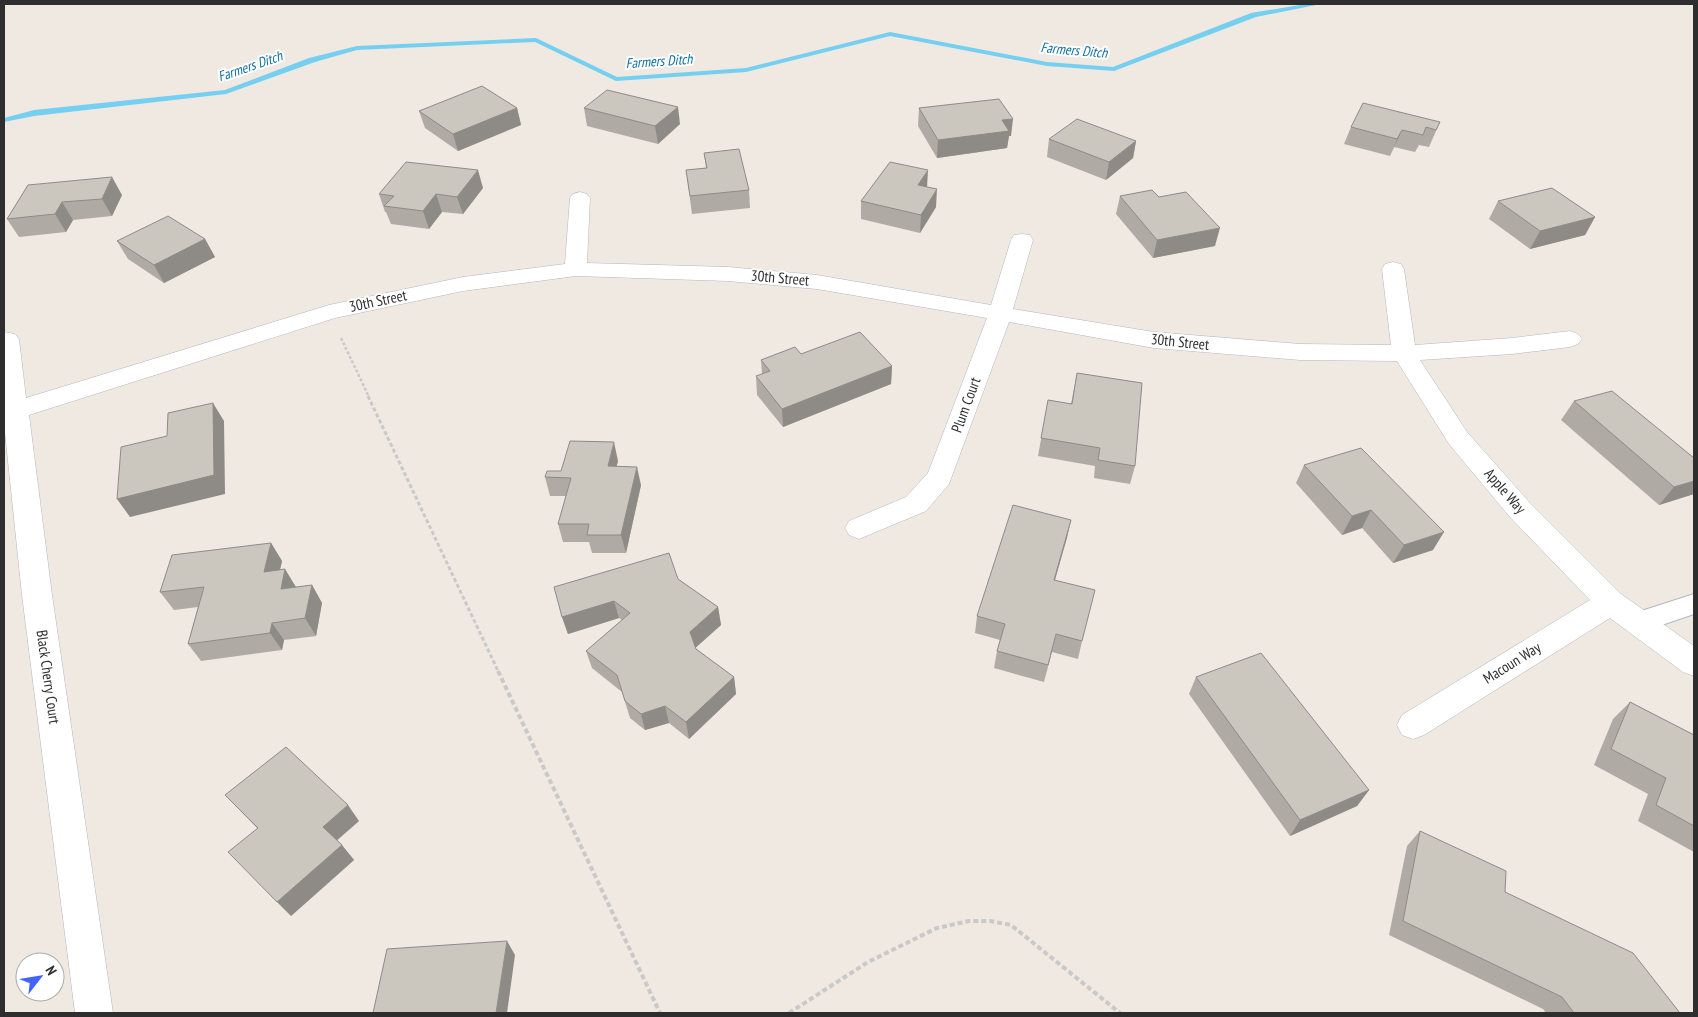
<svg xmlns="http://www.w3.org/2000/svg" width="1698" height="1017" font-family="'PT Sans Narrow',sans-serif">
<rect width="100%" height="100%" fill="#efe9e1"/>
<g fill="none" stroke-linecap="round" stroke-linejoin="round">
<polygon fill="#75cff0" fill-rule="evenodd" points="1306,4 1321,4 1256,17 1114,71 1047,66 890,36 746,72 616,81 535,42 357,50 315,62 226,94 34,116 4,122 4,118 34,110 225,90 309,58 357,46 536,38 617,77 746,68 890,32 1047,62 1113,67 1251,13"/>
<g stroke="#b4b7c1" stroke-width="2">
<polygon id="service" points="1694,594 1694,614 1638,633 1629,629 1625,622 1629,615"/>
</g>
<g stroke="#b4b7c1" stroke-width="1">
<polygon id="minor" points="580,192 587,194 590,198 587,263 728,267 817,275 991,305 1011,240 1014,235 1022,234 1030,235 1033,240 1013,309 1154,332 1300,344 1391,345 1382,269 1385,264 1393,262 1401,264 1404,269 1415,345 1512,338 1570,331 1578,334 1582,339 1578,344 1570,347 1512,354 1420,360 1467,432 1529,502 1621,594 1694,646 1694,676 1683,672 1610,618 1424,735 1413,739 1402,735 1397,725 1402,715 1590,600 1509,516 1449,444 1397,361 1300,360 1154,348 1009,322 949,484 926,511 859,539 849,535 845,528 849,521 906,497 928,473 987,318 817,289 728,281 576,276 463,291 335,318 29,415 52,595 113,1013 75,1013 22,595 4,423 4,332 15,334 19,339 26,398 329,305 463,277 565,264 570,198 573,194"/>
</g>
<polyline stroke="#c9c9c9" stroke-width="2.5" stroke-dasharray="3 2" stroke-linecap="butt" points="341,338 369,397"/>
<polyline stroke="#c9c9c9" stroke-width="3" stroke-dasharray="4 2.5" stroke-linecap="butt" points="368,396 499,673"/>
<g stroke="#c9c9c9" stroke-width="4" stroke-dasharray="5 3" stroke-linecap="butt">
<polyline points="498,671 660,1013"/>
<polyline points="789,1013 868,962 937,928 969,921 990,921 1011,925 1120,1013"/>
</g>
<use href="#service" fill="#fff" fill-rule="evenodd"/>
<use href="#minor" fill="#fff" fill-rule="evenodd"/>
</g>
<g fill="#afaba4">
<polygon points="517,108 521,125 458,151 425,128 419,111"/>
<polygon points="584,108 680,124 658,144 587,126"/>
<polygon points="919,108 1011,136 1009,136 1007,148 937,158 918,126"/>
<polygon points="1440,122 1429,147 1419,145 1415,152 1394,147 1390,156 1344,144 1351,127"/>
<polygon points="1049,139 1136,141 1133,158 1106,180 1047,157"/>
<polygon points="704,153 749,190 750,208 692,214 686,170 706,168"/>
<polygon points="28,185 122,195 112,216 73,220 66,232 19,237 7,219"/>
<polygon points="927,187 936,207 920,233 861,219 861,201"/>
<polygon points="483,188 463,214 442,212 429,229 391,224 386,212 385,212 379,194"/>
<polygon points="1120,196 1159,197 1215,246 1153,258 1116,214"/>
<polygon points="1498,201 1595,217 1585,235 1530,249 1489,219"/>
<polygon points="205,239 215,257 164,283 128,259 117,241"/>
<polygon points="801,354 892,366 891,384 783,427 757,395 756,376 762,374 761,360"/>
<polygon points="1077,373 1135,466 1130,484 1094,478 1095,466 1038,456 1048,400 1071,404"/>
<polygon points="1574,401 1694,494 1659,505 1561,420"/>
<polygon points="618,461 616,466 641,485 626,553 592,553 589,542 563,542 558,524 566,496 550,496 545,477 561,471"/>
<polygon points="1304,465 1433,550 1393,563 1362,528 1342,535 1296,483"/>
<polygon points="1071,520 1055,580 1082,641 1078,659 1052,652 1044,682 994,668 997,651 1000,640 975,633 977,616"/>
<polygon points="271,543 282,561 280,570 296,587 312,585 322,603 316,636 284,640 282,650 201,661 188,644 198,607 174,610 160,592"/>
<polygon points="678,579 718,607 721,625 695,648 696,649 734,677 736,694 689,739 669,723 645,730 630,718 622,692 592,668 586,651 622,620 619,618 568,634 562,617"/>
<polygon points="1196,677 1369,790 1357,806 1290,836 1189,694"/>
<polygon points="1630,702 1694,735 1694,852 1638,821 1648,794 1594,765 1613,719"/>
<polygon points="225,795 359,821 337,840 354,860 291,916 257,828"/>
<polygon points="1420,831 1505,892 1680,1013 1546,1013 1543,1009 1389,935 1407,846"/>
</g>
<g fill="#8e8b86">
<polygon points="678,107 680,124 658,144 655,126"/>
<polygon points="517,108 521,125 458,151 453,134"/>
<polygon points="1013,119 1011,136 1009,136 1007,148 937,158 938,140 1002,120"/>
<polygon points="1402,130 1394,147 1390,156 1397,139"/>
<polygon points="1136,141 1133,158 1106,180 1109,162"/>
<polygon points="478,170 483,188 463,214 457,197"/>
<polygon points="928,170 927,188 918,185"/>
<polygon points="112,177 122,195 112,216 102,199"/>
<polygon points="937,189 936,207 920,233 921,215"/>
<polygon points="436,194 442,212 429,229 423,211"/>
<polygon points="62,202 73,220 66,232 55,214"/>
<polygon points="1595,217 1585,235 1530,249 1540,231"/>
<polygon points="1220,228 1215,246 1153,258 1157,240"/>
<polygon points="205,239 215,257 164,283 154,265"/>
<polygon points="892,366 891,384 783,427 782,409"/>
<polygon points="213,403 224,421 225,494 130,517 117,499"/>
<polygon points="614,442 618,461 612,484 608,466"/>
<polygon points="637,467 641,485 626,553 621,535"/>
<polygon points="1694,481 1694,494 1659,505 1674,487"/>
<polygon points="1371,510 1362,528 1342,535 1352,516"/>
<polygon points="1071,520 1067,538 1050,597 1054,580"/>
<polygon points="1444,532 1433,550 1393,563 1404,545"/>
<polygon points="271,543 282,561 275,590 264,572"/>
<polygon points="285,569 296,587 281,589"/>
<polygon points="312,585 322,603 316,636 305,618"/>
<polygon points="614,601 619,618 568,634 562,617"/>
<polygon points="718,607 721,625 693,650 690,632"/>
<polygon points="272,623 284,640 282,650 270,633"/>
<polygon points="734,677 736,694 689,739 686,722"/>
<polygon points="665,706 669,723 645,730 641,714"/>
<polygon points="1369,790 1357,806 1290,836 1300,820"/>
<polygon points="348,805 359,821 335,842 323,827"/>
<polygon points="342,845 354,860 291,916 277,902"/>
<polygon points="507,941 515,955 507,1013 496,1013"/>
</g>
<g fill="#cbc7bf" stroke="#8e8b86">
<polygon points="482,86 517,108 453,134 419,111"/>
<polygon points="607,90 678,107 655,126 584,108"/>
<polygon points="999,99 1013,119 1002,120 1009,131 938,140 919,108"/>
<polygon points="1363,103 1440,122 1436,130 1426,127 1423,135 1402,130 1397,139 1351,127"/>
<polygon points="1077,119 1136,141 1109,162 1049,139"/>
<polygon points="739,149 749,190 690,196 686,170 707,168 704,153"/>
<polygon points="406,162 478,170 457,197 436,194 423,211 384,206 394,196 379,194"/>
<polygon points="890,162 928,170 918,185 937,189 921,215 861,201"/>
<polygon points="112,177 102,199 62,202 55,214 7,219 28,185"/>
<polygon points="1552,188 1595,217 1540,231 1498,201"/>
<polygon points="1152,190 1159,197 1186,192 1220,228 1157,240 1120,196"/>
<polygon points="168,216 205,239 154,265 117,241"/>
<polygon points="860,332 892,366 782,409 756,376 770,371 761,360 795,347 801,354"/>
<polygon points="1077,373 1142,383 1135,466 1098,460 1100,448 1041,438 1048,400 1072,404"/>
<polygon points="1612,391 1694,458 1694,481 1674,487 1574,401"/>
<polygon points="213,403 214,475 117,499 121,447 167,436 168,413"/>
<polygon points="570,441 614,442 608,466 637,467 621,535 587,535 589,524 558,524 571,478 545,477 547,471 561,471"/>
<polygon points="1361,448 1444,532 1404,545 1371,510 1352,516 1304,465"/>
<polygon points="1013,505 1071,520 1054,580 1095,590 1082,641 1056,634 1048,665 997,651 1005,624 977,616"/>
<polygon points="271,543 264,572 285,569 281,589 312,585 305,618 272,623 270,633 188,644 204,587 160,592 172,555"/>
<polygon points="669,553 678,579 718,607 690,632 696,649 734,677 686,722 665,706 641,714 625,701 617,675 586,651 630,613 614,601 562,617 554,587"/>
<polygon points="1261,653 1369,790 1300,820 1196,677"/>
<polygon points="1630,702 1694,735 1694,826 1656,805 1666,778 1611,749"/>
<polygon points="286,747 348,805 323,827 342,845 277,902 228,852 258,828 225,795"/>
<polygon points="1420,831 1506,871 1505,892 1633,953 1680,1013 1574,1013 1562,997 1403,921"/>
<polygon points="507,941 496,1013 373,1013 387,949"/>
</g>
<g text-anchor="middle" stroke-width="4" stroke-linejoin="round" paint-order="stroke">
<g font-size="14" font-style="italic" fill="#0d6fa3" stroke="#fff">
<text transform="translate(1074 50) rotate(5)" y="5">Farmers Ditch</text>
<text transform="translate(659 61) rotate(-4)" y="5">Farmers Ditch</text>
<text transform="translate(250 66) rotate(-19)" y="5">Farmers Ditch</text>
</g>
<g font-size="15" fill="#2e2e2e" stroke="#fff">
<text transform="translate(780 278) rotate(5)" y="5">30th Street</text>
<text transform="translate(378 301) rotate(-12)" y="5">30th Street</text>
<text transform="translate(1180 342) rotate(6)" y="5">30th Street</text>
<text transform="translate(966 405) rotate(-70)" y="5">Plum Court</text>
<text transform="translate(1505 491) rotate(49)" y="5">Apple Way</text>
<text transform="translate(1512 663) rotate(-32)" y="5">Macoun Way</text>
<text transform="translate(48 677) rotate(82)" y="5">Black Cherry Court</text>
</g>
</g>
<rect width="1698" height="1017" fill="none" stroke="#2e2e2e" stroke-width="10"/>
<g transform="translate(40 977) rotate(59)"><circle r="24" fill="#ffffff" stroke="#ababab"/>
<path d="M0-4L9 19L0 12L-9 19Z" fill="#4264fb"/>
<text y="-8" font-size="14" font-weight="bold" text-anchor="middle" fill="#2e2e2e">N</text>
</g>
</svg>
